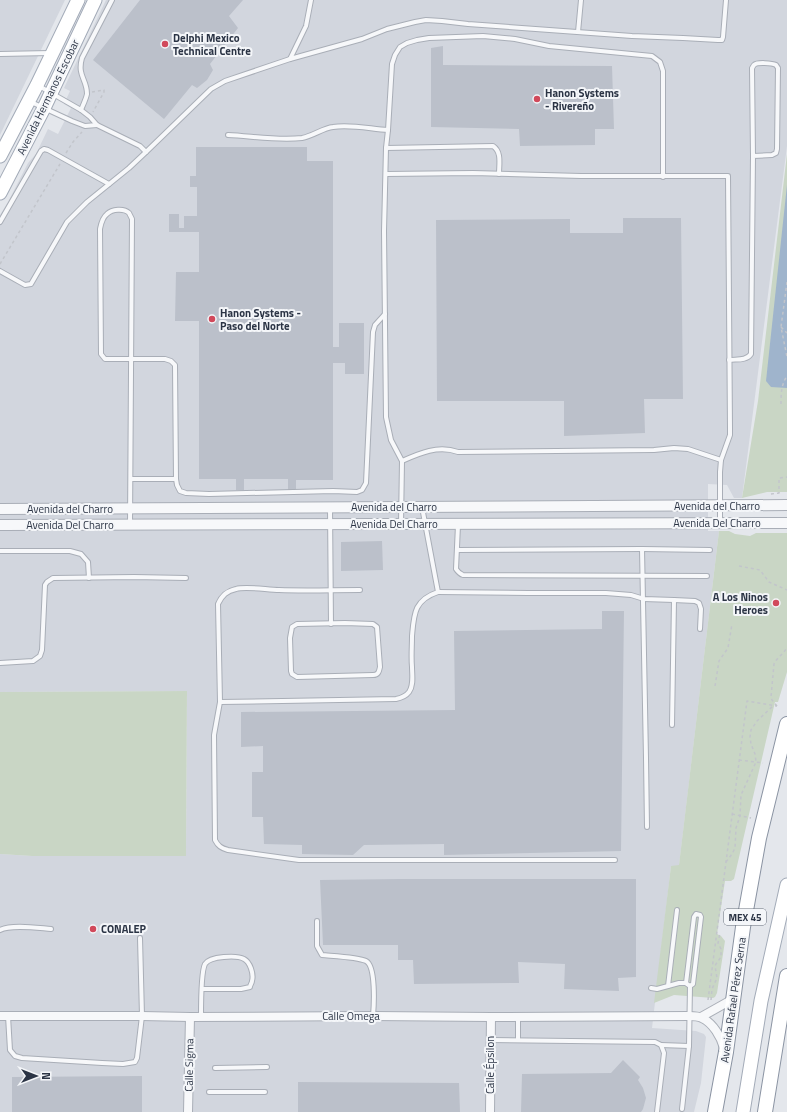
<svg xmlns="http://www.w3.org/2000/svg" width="787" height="1112" font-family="'Titillium Web',sans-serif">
<rect width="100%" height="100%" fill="#e4e7ec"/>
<g fill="#d2d6de">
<polygon points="0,0 65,0 0,135"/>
<polygon points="106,0 787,0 787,146 742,498 734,498 727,485 708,484 708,531 719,531 679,866 671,866 652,1028 696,1031 704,1034 706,1037 701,1083 694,1112 0,1112 0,854 32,856 186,856 187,691 0,692 0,215 8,202 28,163 36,154 48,129 58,134 71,108 64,104 70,91 64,88"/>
</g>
<g fill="#c9d6c5">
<polygon points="787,154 787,492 767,492 742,498 758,401"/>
<polygon points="719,531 729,531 735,534 750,536 756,533 787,533 787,672 778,702 775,702 734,879 731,881 725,881 717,934 721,936 725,941 717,993 715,997 713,998 674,995 654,1003 671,866 679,865"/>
<polygon points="187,691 186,856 32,856 0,854 0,692"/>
</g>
<polygon fill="#9fb4cc" points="787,185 787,388 771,387 766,381"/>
<g fill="#bbc0ca">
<polygon points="140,0 243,0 229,16 238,28 210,64 213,70 207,80 197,88 192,85 164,119 93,60"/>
<polygon points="443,46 443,65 612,66 614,129 595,129 595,145 520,146 519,129 431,127 431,48"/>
<polygon points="196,147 307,147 307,161 333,161 333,347 339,347 339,323 364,323 364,374 345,374 345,363 333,363 333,480 296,480 296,490 288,490 288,479 244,479 244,490 236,490 236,479 199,479 199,321 175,321 176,272 199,272 199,232 169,232 169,214 179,214 179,228 184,228 184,216 197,216 197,187 190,187 190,176 196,176"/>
<polygon points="623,218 681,218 683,399 644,399 645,433 564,436 564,401 437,401 436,220 570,219 570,233 623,233"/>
<polygon points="382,541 383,570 341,571 341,542"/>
<polygon points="602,611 624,611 621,851 444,855 444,844 364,845 353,855 302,854 302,845 264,844 263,817 252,817 252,772 263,772 263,746 241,747 241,712 455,710 454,631 602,629"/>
<polygon points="400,879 636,879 636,977 618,978 619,991 564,989 565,964 518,962 519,983 414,984 413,960 398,960 398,945 323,945 320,880"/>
<polygon points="623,1060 640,1077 638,1080 643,1088 646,1098 643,1109 641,1112 521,1112 522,1074 611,1073"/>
<polygon points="142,1076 142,1112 12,1112 12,1077"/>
<polygon points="298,1082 459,1083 460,1112 298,1112"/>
</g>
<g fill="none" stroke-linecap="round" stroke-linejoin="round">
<g stroke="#a9aeb7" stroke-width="6">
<g id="service">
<polyline points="578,32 581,0"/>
<polyline points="0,54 50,53"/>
<polyline points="290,59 306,26 311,0"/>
<polyline points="39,86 81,110 90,117 97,125 140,146 146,152 211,89 225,81 290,59 362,39 387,29 415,22 426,20 442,21 468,24 632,36 683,38 718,40 722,40 723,37 726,0"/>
<polyline points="31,102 72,121 85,126 97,125"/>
<path d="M81,110C83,105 86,99 87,94C87,79 77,76 82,58L112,0"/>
<path d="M228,135C251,136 278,141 302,138C313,136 323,128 333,127C350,124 371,129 388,130"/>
<path d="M386,148L493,146C502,152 499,164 499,174"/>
<polyline points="386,174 473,173 581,176 728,176 730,428 730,435 721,460 720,472 720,523"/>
<polyline points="0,222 41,151 44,149 48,150 109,184"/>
<polyline points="0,271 25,285 31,284 67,222 87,202 129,168 146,152"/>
<path d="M729,360C737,359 746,361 751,354L753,156L752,68C753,67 753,66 754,65C757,62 772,63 776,65L778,68L777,149L776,153L772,155L753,156"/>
<path d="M402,461C420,453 438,445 458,452L654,450L674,448L688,449L721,460"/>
<polyline points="131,479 176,479"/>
<path d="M422,507L438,592C414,600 414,614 412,636C412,647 411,657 412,667C412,675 414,685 409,692C406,696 401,698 396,699L220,702L214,735L215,840C218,846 221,848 228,850L299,860H615"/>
<polyline points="330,508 331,624"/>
<polyline points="401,524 402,461 391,440 386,417 384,231 386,148 388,130 392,64 395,55 400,47 407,43 417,40 429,38 483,36 515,39 549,46 652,56 660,62 663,71 663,177"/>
<path d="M130,525L132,219C131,217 130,215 129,213C124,208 112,209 107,214C102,218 101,224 100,229L101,354L105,359H165L171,361L175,365L176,479L177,485L180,491L186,493L209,494L333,491L357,492L362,490L366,483L373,332L375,325L385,314"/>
<path d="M458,525L456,569C458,572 460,574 463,575L707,576"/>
<polyline points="642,549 646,758 647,827"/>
<polyline points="457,550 642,549 710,550"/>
<polyline points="0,551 70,551 81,554 88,562 89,578"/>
<polyline points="438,592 528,593 606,593 631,595 644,599 674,600 672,725"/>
<polyline points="674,600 695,601 699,603 701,609 700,629"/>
<path d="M345,623L373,624L377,627L380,667C379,672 378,675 373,675L297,677L292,674L291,671L290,638L292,627L297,624Z"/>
<polyline points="0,663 33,661 40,656 42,650 45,585 47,582 53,578 134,577 186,578"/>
<path d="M220,702L218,604C222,595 227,591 236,589C246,586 268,590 279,590C306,591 333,590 360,590"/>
<polygon points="696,914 700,915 701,917 693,984 690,986 687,984 686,983 694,917"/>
<path d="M317,921V946L322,955C332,956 358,957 366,961C376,966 374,1005 373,1016"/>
<path d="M0,930C11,924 38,928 51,929"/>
<polyline points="668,986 679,983 686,983"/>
<polyline points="651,988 657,989 668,986 677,910"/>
<polyline points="8,1016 10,1050 15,1056 22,1058 102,1063 123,1064 135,1062 137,1058 142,1016 140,938"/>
<path d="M201,1017C201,1006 201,972 205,964C210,956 237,955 244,959C250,962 254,974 252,981C252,983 250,985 250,987L241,989H202"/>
<polyline points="518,1017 518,1040"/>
<polyline points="490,1040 655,1042 661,1045 664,1053 657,1112"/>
<polyline points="661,1045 689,1046"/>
<polyline points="215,1068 267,1067"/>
<polyline points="209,1092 265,1092"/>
<polyline points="682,1109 689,1046 690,986"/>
</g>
</g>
<g stroke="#a9aeb7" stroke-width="10">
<g id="minor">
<path d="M0,1016H142L190,1017L373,1016L491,1017L689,1016C693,1016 698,1016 702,1018C713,1023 721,1037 724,1048"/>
<polyline points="701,1017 733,999"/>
<polyline points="188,1112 190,1017"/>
<polyline points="490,1112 491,1017"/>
</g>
</g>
<g stroke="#a9aeb7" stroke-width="12">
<g id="tertiary">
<polyline points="0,509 787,505"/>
<polyline points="0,525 787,523"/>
</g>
</g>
<g stroke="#a3abb8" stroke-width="15">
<g id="primary">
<polyline points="0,156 37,85 78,0"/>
<polyline points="0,193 44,108 95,0"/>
<polyline points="743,1112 761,1001 787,885"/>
</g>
</g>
<g stroke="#8b94a3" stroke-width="16">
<g id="trunk">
<polyline points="715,1112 726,1052 743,927 759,838 787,724"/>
<polyline points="765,1112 787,976"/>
</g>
</g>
<g stroke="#c2c5cb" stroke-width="1.5" stroke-dasharray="3 3" stroke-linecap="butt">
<polyline points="92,92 104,90 104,92 93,112"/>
<polyline points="66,153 73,142 82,132"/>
<polyline points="0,264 60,164"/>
<polyline points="787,282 781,327 787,357"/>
<polyline points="781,327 787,333"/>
<path d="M781,404C781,394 781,385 787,376"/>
<polyline points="771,494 779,493 779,478 787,477"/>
<polyline points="739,566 760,570 769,582 787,590"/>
<polyline points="715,686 719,661 728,648 732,624"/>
<path d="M777,706L772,700L771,697L774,664C777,657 784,654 787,647"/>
<polyline points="739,760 763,763"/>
<polyline points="732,814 751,818"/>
<polyline points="726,862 732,854 735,848 736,828 740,816 741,795 756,762 755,754 751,744 750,737 751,730 757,721 774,705"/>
<polyline points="708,1000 747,701 777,706"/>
<polyline points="711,1000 712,989 717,978 715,966 716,964 721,957 721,949 718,943 720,933"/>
</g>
<use href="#service" stroke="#f7f8fa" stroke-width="4"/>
<use href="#minor" stroke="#f7f8fa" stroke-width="8"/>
<use href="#tertiary" stroke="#f7f8fa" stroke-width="10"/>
<use href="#primary" stroke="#fff" stroke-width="13"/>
<use href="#trunk" stroke="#fff" stroke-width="14"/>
</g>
<g fill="#d1495b" stroke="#f4f6f9" stroke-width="1.5">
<circle cx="165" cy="44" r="4"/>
<circle cx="537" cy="99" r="4"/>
<circle cx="212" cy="319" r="4"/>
<circle cx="776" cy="603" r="4"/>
<circle cx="93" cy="929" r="4"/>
</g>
<g text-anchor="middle" stroke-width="4" stroke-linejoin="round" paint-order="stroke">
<rect fill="#f4f6f9" stroke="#676e7b" stroke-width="1" x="724" y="909" width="42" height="16" rx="3"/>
<g font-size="10" font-weight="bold" fill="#2b3445">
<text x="745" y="921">MEX 45</text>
</g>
<g font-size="11" font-weight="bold" fill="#2b3445" stroke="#f4f6f9" text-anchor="start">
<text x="173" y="42">Delphi Mexico<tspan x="173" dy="13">Technical Centre</tspan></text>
<text x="545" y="97">Hanon Systems<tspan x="545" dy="13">- Rivereño</tspan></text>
<text x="220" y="317">Hanon Systems -<tspan x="220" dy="13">Paso del Norte</tspan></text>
<text x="768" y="601" text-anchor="end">A Los Ninos<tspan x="768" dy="13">Heroes</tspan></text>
<text x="101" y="933">CONALEP</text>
</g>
<g font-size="11" fill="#2b3445" stroke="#f4f6f9">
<text transform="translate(48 97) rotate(-64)" y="4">Avenida Hermanos Escobar</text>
<text x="717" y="510">Avenida del Charro</text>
<text x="394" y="511">Avenida del Charro</text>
<text x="70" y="513">Avenida del Charro</text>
<text x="717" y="527">Avenida Del Charro</text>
<text x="394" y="528">Avenida Del Charro</text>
<text x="70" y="529">Avenida Del Charro</text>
<text transform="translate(733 1000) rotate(-82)" y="4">Avenida Rafael Pérez Serna</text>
<text x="351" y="1020">Calle Omega</text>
<text transform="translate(189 1065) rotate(-89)" y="4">Calle Sigma</text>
<text transform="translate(490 1065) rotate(-90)" y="4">Calle Épsilon</text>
</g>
</g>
<g transform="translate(36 1076) rotate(90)" stroke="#f4f6f9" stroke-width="3" paint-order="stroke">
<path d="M0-3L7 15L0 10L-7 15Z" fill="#2b3445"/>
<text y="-6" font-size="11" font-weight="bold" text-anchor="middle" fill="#2b3445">N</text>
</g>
</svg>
